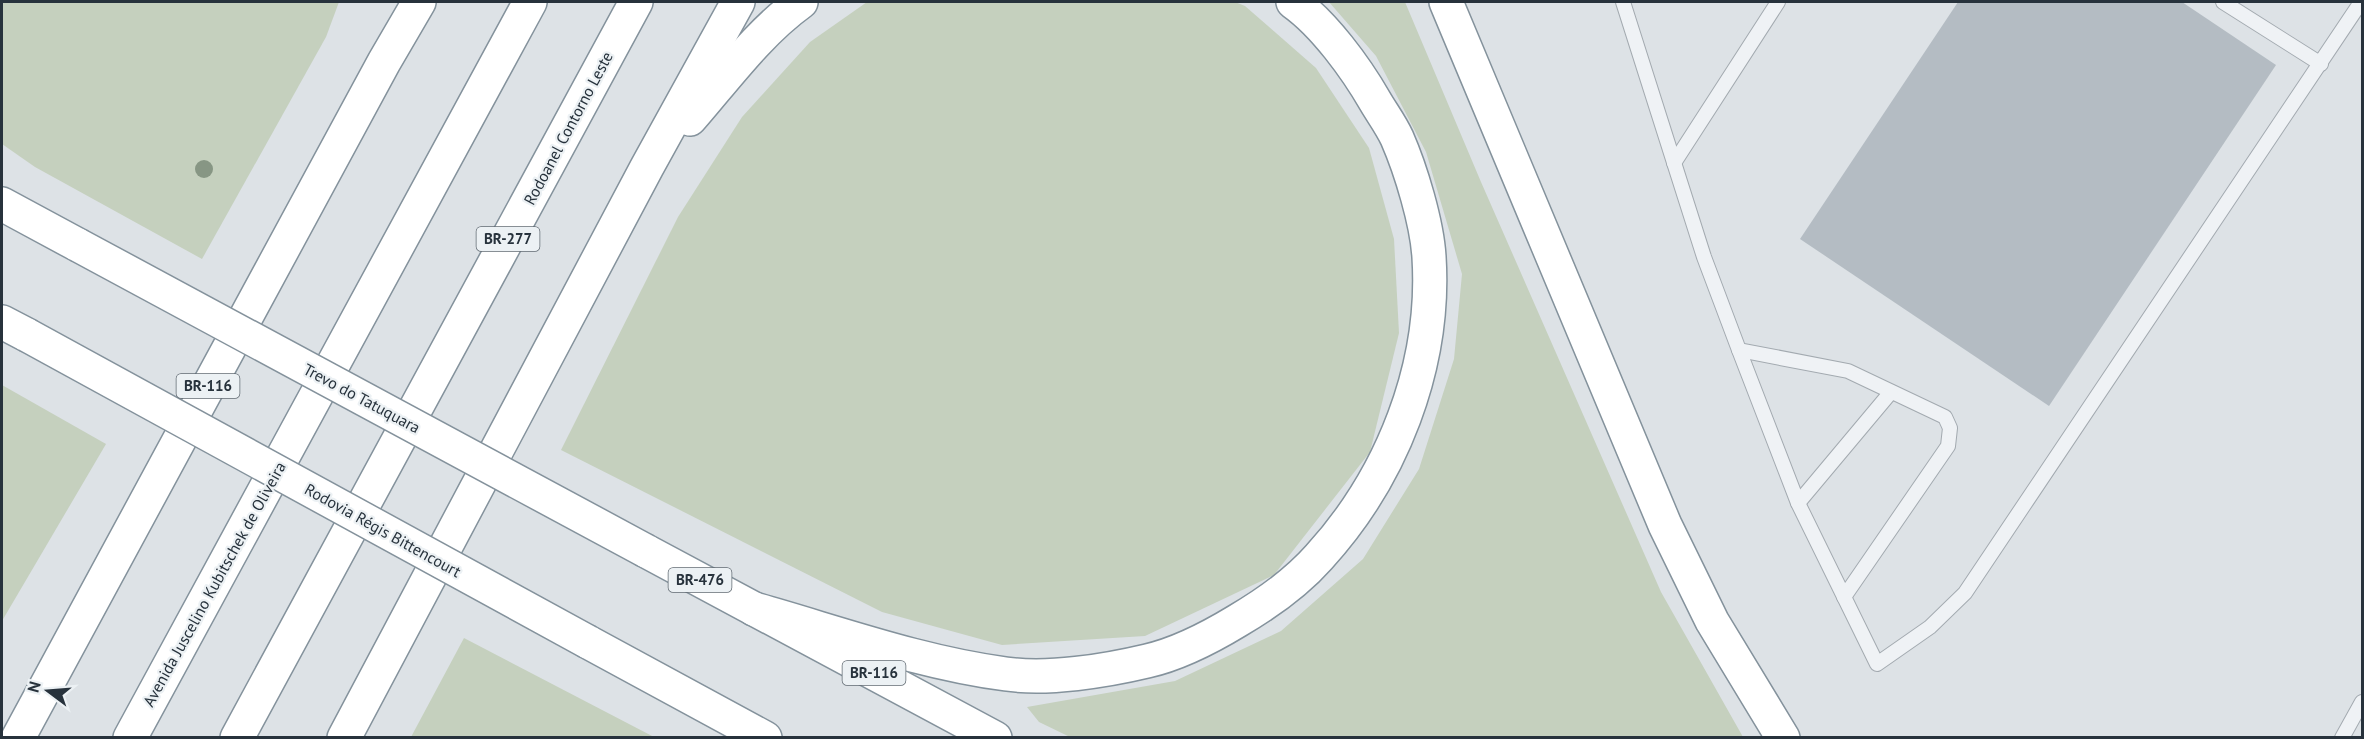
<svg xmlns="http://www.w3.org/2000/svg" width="2364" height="739" font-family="'PT Sans',sans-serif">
<rect width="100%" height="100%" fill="#dde2e6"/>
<g fill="#c5d0be">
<polygon points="2,2 339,2 326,37 202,259 35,167 2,144"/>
<polygon points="867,2 1235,2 1245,6 1316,68 1369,148 1394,239 1399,333 1370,452 1274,575 1145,636 1002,645 882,612 561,450 678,217 742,117 810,42"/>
<polygon points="1329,2 1405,2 1481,182 1661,592 1743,737 1072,738 1039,722 1027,707 1175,681 1281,631 1363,559 1419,469 1454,359 1462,274 1426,152 1376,56"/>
<polygon points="2,385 106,444 2,621"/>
<polygon points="464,638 654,737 411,737"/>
</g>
<polygon fill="#b4bcc3" points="1958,2 2182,2 2276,65 2049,406 1800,239"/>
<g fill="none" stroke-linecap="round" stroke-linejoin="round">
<g stroke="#a3aab0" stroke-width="16">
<g id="lane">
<polyline points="1623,2 1704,257 1739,350 1798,503 1877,664 1930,627 1965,593 2361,2"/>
<polyline points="2223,2 2321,64"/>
<polyline points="1674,163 1778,2"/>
<polyline points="1739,350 1848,371 1945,417 1950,428 1948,446 1844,597"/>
<polyline points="1798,503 1891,392"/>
<polyline points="2342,738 2362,702"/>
</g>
</g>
<g stroke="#84929c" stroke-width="36">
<g id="highway">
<polyline points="1446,2 1665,525 1712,621 1783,738"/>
<path d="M690,119C725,79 758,33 801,2"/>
<polyline points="2,204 78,245"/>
<polyline points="2,322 27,335"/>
<polyline points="646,551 995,738"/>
<path d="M754,609C836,632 921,663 1006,674C1048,680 1105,671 1147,661C1178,654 1209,638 1237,621C1266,604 1296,583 1319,557C1392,477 1436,366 1429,257C1427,223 1411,170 1397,138C1391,125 1382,113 1375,101C1356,68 1324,24 1293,2"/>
<polyline points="588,642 765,738"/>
<polyline points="18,738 384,62 419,2"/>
<polyline points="130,738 530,2"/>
<polyline points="237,738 636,2"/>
<polyline points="344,738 647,167 738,2"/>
</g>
</g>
<use href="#lane" stroke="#eff2f5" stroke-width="14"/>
<use href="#highway" stroke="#fff" stroke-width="33"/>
<g stroke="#84929c" stroke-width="36" stroke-linecap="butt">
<g id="highway-bridge">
<polyline points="78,245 646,551"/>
<polyline points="27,335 588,642"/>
</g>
</g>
<use href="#highway-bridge" stroke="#fff" stroke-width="33"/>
</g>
<circle fill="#879684" cx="204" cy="169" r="9"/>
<g text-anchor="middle" stroke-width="4.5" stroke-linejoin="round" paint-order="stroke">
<g fill="#ecf1f4" stroke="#626b73" stroke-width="1.5">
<rect x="476.5" y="227" width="63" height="24" rx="4.5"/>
<rect x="176.5" y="374" width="63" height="24" rx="4.5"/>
<rect x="668.5" y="568" width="63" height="24" rx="4.5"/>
<rect x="842.5" y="661" width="63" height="24" rx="4.5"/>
</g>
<g font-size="15" font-weight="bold" fill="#27323c">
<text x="508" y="244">BR-277</text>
<text x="208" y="391">BR-116</text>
<text x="700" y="585">BR-476</text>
<text x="874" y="678">BR-116</text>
</g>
<g font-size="16" fill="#27323c" stroke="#ecf1f4">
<text transform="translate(568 128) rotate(-62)" y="6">Rodoanel Contorno Leste</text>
<text transform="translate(362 398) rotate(28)" y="6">Trevo do Tatuquara</text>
<text transform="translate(383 530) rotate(29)" y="6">Rodovia Régis Bittencourt</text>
<text transform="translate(214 584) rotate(-61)" y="6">Avenida Juscelino Kubitschek de Oliveira</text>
</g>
</g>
<rect width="2364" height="739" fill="none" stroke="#27323c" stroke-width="6"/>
<g transform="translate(48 691) rotate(286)" stroke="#ecf1f4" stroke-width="4.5" paint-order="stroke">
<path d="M0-4.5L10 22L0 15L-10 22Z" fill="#27323c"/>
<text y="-9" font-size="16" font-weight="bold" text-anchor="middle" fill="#27323c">N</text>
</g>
</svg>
